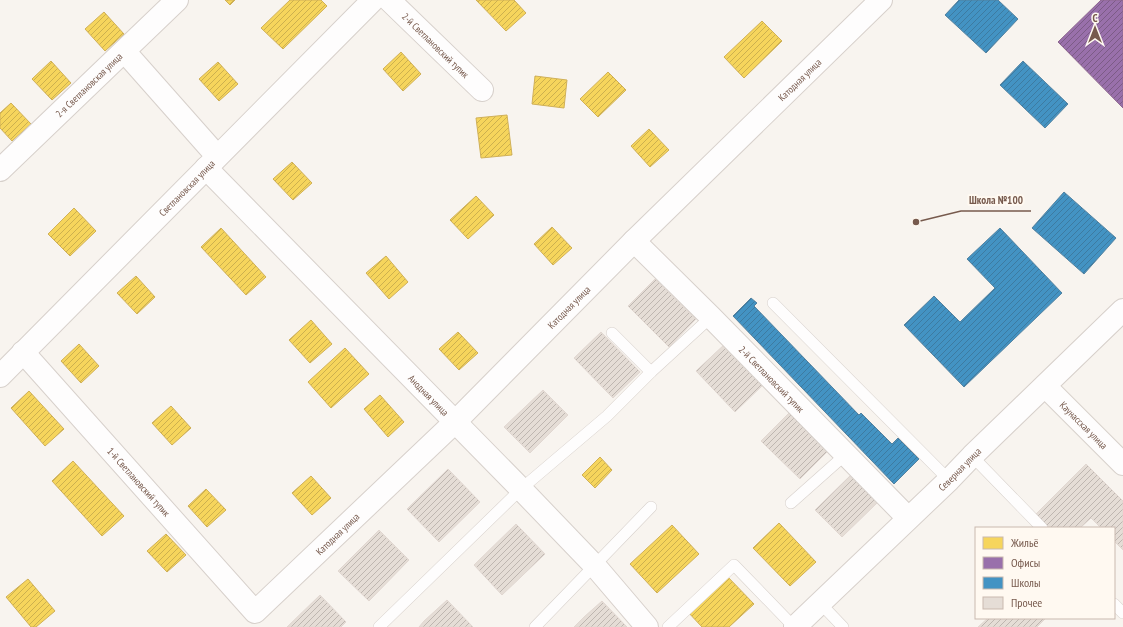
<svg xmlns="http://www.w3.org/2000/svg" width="1123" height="627" font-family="'PT Sans Narrow',sans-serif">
<defs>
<pattern id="homes-hatch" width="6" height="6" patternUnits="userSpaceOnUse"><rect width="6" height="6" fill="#f6d55c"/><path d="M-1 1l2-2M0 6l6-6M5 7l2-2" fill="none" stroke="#ccb04e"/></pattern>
<pattern id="offices-hatch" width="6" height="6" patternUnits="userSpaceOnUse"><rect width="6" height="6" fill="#9970ab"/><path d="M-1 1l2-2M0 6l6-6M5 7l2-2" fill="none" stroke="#7c5b86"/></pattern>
<pattern id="schools-hatch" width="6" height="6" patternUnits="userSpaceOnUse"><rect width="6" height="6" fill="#4393c3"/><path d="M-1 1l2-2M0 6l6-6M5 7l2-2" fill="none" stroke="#3d7ba1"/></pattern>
<pattern id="building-hatch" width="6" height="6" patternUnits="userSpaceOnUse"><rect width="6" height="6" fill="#e5ddd6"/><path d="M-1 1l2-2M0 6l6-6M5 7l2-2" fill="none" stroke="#beb6b0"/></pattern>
</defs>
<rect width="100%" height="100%" fill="#f8f4ef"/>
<g fill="url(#homes-hatch)" stroke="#d0b058">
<polygon points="225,0 235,0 230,5"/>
<polygon points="290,0 321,0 327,6 283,49 261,28"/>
<polygon points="476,0 514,0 526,13 506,31"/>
<polygon points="104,12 124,34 105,51 85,29"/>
<polygon points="762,21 782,41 744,78 724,57"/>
<polygon points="401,52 421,74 403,91 383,69"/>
<polygon points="51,61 71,83 52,100 32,79"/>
<polygon points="218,62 238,84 219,101 199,79"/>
<polygon points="608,72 626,90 598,117 580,99"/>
<polygon points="535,76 567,80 564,108 532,104"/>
<polygon points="11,103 31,124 12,141 0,128 0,113"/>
<polygon points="507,115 512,155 481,158 476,118"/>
<polygon points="649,129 669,150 650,167 631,146"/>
<polygon points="292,162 312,183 293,200 273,179"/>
<polygon points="476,196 494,215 468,239 450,220"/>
<polygon points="74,208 96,231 70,256 48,234"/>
<polygon points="552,227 572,248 553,265 534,244"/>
<polygon points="221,228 266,277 246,295 201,247"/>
<polygon points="386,256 408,282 389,299 366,273"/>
<polygon points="136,276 155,297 137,314 117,293"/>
<polygon points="311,320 332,344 310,363 289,340"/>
<polygon points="458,332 478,353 459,370 439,349"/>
<polygon points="79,344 99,366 81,383 61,361"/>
<polygon points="345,348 369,374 331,408 308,382"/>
<polygon points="29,391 64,429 45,446 11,408"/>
<polygon points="380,395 404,422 388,437 364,409"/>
<polygon points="171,406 191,428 172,445 152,423"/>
<polygon points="600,457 612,470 595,488 582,475"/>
<polygon points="73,461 124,516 102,536 52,481"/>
<polygon points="311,476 331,498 312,515 292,493"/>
<polygon points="206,489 226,510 207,527 188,506"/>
<polygon points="779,523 816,562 790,586 753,548"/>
<polygon points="672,525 699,554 657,593 630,564"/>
<polygon points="166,534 186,555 167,572 147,551"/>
<polygon points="725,574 754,604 729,627 702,627 687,611"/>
<polygon points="28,579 55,611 36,627 31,627 6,597"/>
</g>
<polygon fill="url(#offices-hatch)" stroke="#8f698f" points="1101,0 1122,0 1123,1 1123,108 1058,42"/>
<g fill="url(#schools-hatch)" stroke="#5382a0">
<polygon points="959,0 998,0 1018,19 986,53 945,15"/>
<polygon points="1023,61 1068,104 1045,128 1000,85"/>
<polygon points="1064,192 1116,238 1084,274 1032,228"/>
<polygon points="1000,228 1062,293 964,387 904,325 934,296 960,322 995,288 967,259"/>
<polygon points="751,298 757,303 754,306 859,415 861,413 892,444 898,438 919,459 894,484 733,316"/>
</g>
<g fill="url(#building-hatch)" stroke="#e1d7d1">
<polygon points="655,279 696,319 669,347 628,306"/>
<polygon points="601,332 640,372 613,398 574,358"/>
<polygon points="725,344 764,384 735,412 696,371"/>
<polygon points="543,390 568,415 530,453 504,427"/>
<polygon points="789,413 828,451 800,479 761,441"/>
<polygon points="1086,464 1123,501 1123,550 1114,541 1114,528 1101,528 1091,518 1080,528 1049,528 1036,514"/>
<polygon points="448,469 480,502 439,542 407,509"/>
<polygon points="855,471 881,499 842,537 815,510"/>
<polygon points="516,524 545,554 502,595 474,565"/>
<polygon points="379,530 409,560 369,601 338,571"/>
<polygon points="320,595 346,622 341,627 287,627"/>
<polygon points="447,600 473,627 419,627 424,621"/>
<polygon points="602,601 627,627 574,627 584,617"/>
<polygon points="988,618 1046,618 1037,627 978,627"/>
</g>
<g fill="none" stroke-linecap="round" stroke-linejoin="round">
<g stroke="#d7d0cb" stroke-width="12">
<g id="service">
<polyline points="773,303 949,480"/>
<polyline points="612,333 651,372"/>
<polyline points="972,456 1042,528"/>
<polyline points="791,503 845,455"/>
<polyline points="820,603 843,627"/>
<polyline points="1114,604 1123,613"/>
<polyline points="379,627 521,489 607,416 651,372 711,317"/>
<polyline points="535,627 651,507"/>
<polyline points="668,627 734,565 794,627"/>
</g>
</g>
<g stroke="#d7d0cb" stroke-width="24">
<g id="minor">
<path id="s1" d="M389,0L482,90"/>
<polyline points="125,52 217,156"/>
<path id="s2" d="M206,168L521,489L595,566L647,627"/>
<path id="s3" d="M0,170L177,0"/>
<path id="s4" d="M634,241L711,317L908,518"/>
<path id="s5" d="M23,352L255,612L456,421L634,241L881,0"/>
<path id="s6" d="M0,376L373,0"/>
<path id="s7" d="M1045,386L1123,464"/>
<path id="s8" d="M795,627L949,480L972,456L1123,310"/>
</g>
</g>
<use href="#service" stroke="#fefdfd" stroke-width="11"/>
<use href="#minor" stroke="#fefdfd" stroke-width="22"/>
</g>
<g text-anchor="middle" stroke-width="4" stroke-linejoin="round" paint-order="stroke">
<g font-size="10" fill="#775a4d" stroke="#fff9f1">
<text dy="4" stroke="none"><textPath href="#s1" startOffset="65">2-й Светлановский тупик</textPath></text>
<text dy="4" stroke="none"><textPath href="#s5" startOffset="1110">Катодная улица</textPath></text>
<text dy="4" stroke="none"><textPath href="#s3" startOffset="123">2-я Светлановская улица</textPath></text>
<text dy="4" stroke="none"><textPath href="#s6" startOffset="265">Светлановская улица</textPath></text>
<text dy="4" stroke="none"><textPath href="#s5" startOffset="786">Катодная улица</textPath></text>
<text dy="4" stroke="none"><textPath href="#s4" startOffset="195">2-й Светлановский тупик</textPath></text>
<text dy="4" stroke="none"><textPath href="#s2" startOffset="318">Анодная улица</textPath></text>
<text dy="4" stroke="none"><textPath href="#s7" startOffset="55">Каунасская улица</textPath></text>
<text dy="4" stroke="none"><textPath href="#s8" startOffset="228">Северная улица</textPath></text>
<text dy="4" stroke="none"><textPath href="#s5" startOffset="174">1-й Светлановский тупик</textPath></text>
<text dy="4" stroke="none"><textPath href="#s5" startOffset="462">Катодная улица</textPath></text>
</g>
</g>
<path fill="none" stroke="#775a4d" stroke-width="1.5" d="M916 222L961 211H1031"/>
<circle fill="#775a4d" stroke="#fff9f1" stroke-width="1.5" cx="916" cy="222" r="4"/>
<g font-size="11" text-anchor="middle" font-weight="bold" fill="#775a4d" stroke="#fff9f1" stroke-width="4" stroke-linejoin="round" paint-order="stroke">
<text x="996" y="204">Школа №100</text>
</g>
<rect x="975" y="527" width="140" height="92" fill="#fff9f1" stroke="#c9b9af"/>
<rect x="983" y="537" width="20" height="12" fill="#f6d55c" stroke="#c9b9af"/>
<text x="1011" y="547" font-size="12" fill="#775a4d">Жильё</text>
<rect x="983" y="557" width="20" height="12" fill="#9970ab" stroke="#c9b9af"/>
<text x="1011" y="567" font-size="12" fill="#775a4d">Офисы</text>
<rect x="983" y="577" width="20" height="12" fill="#4393c3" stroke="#c9b9af"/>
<text x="1011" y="587" font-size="12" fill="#775a4d">Школы</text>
<rect x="983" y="597" width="20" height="12" fill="#e5ddd6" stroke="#c9b9af"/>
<text x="1011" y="607" font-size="12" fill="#775a4d">Прочее</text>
<g transform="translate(1095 28)" stroke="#fff9f1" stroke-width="3" paint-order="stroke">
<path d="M0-3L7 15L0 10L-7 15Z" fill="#775a4d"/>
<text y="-6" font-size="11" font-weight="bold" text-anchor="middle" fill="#775a4d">С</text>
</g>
</svg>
